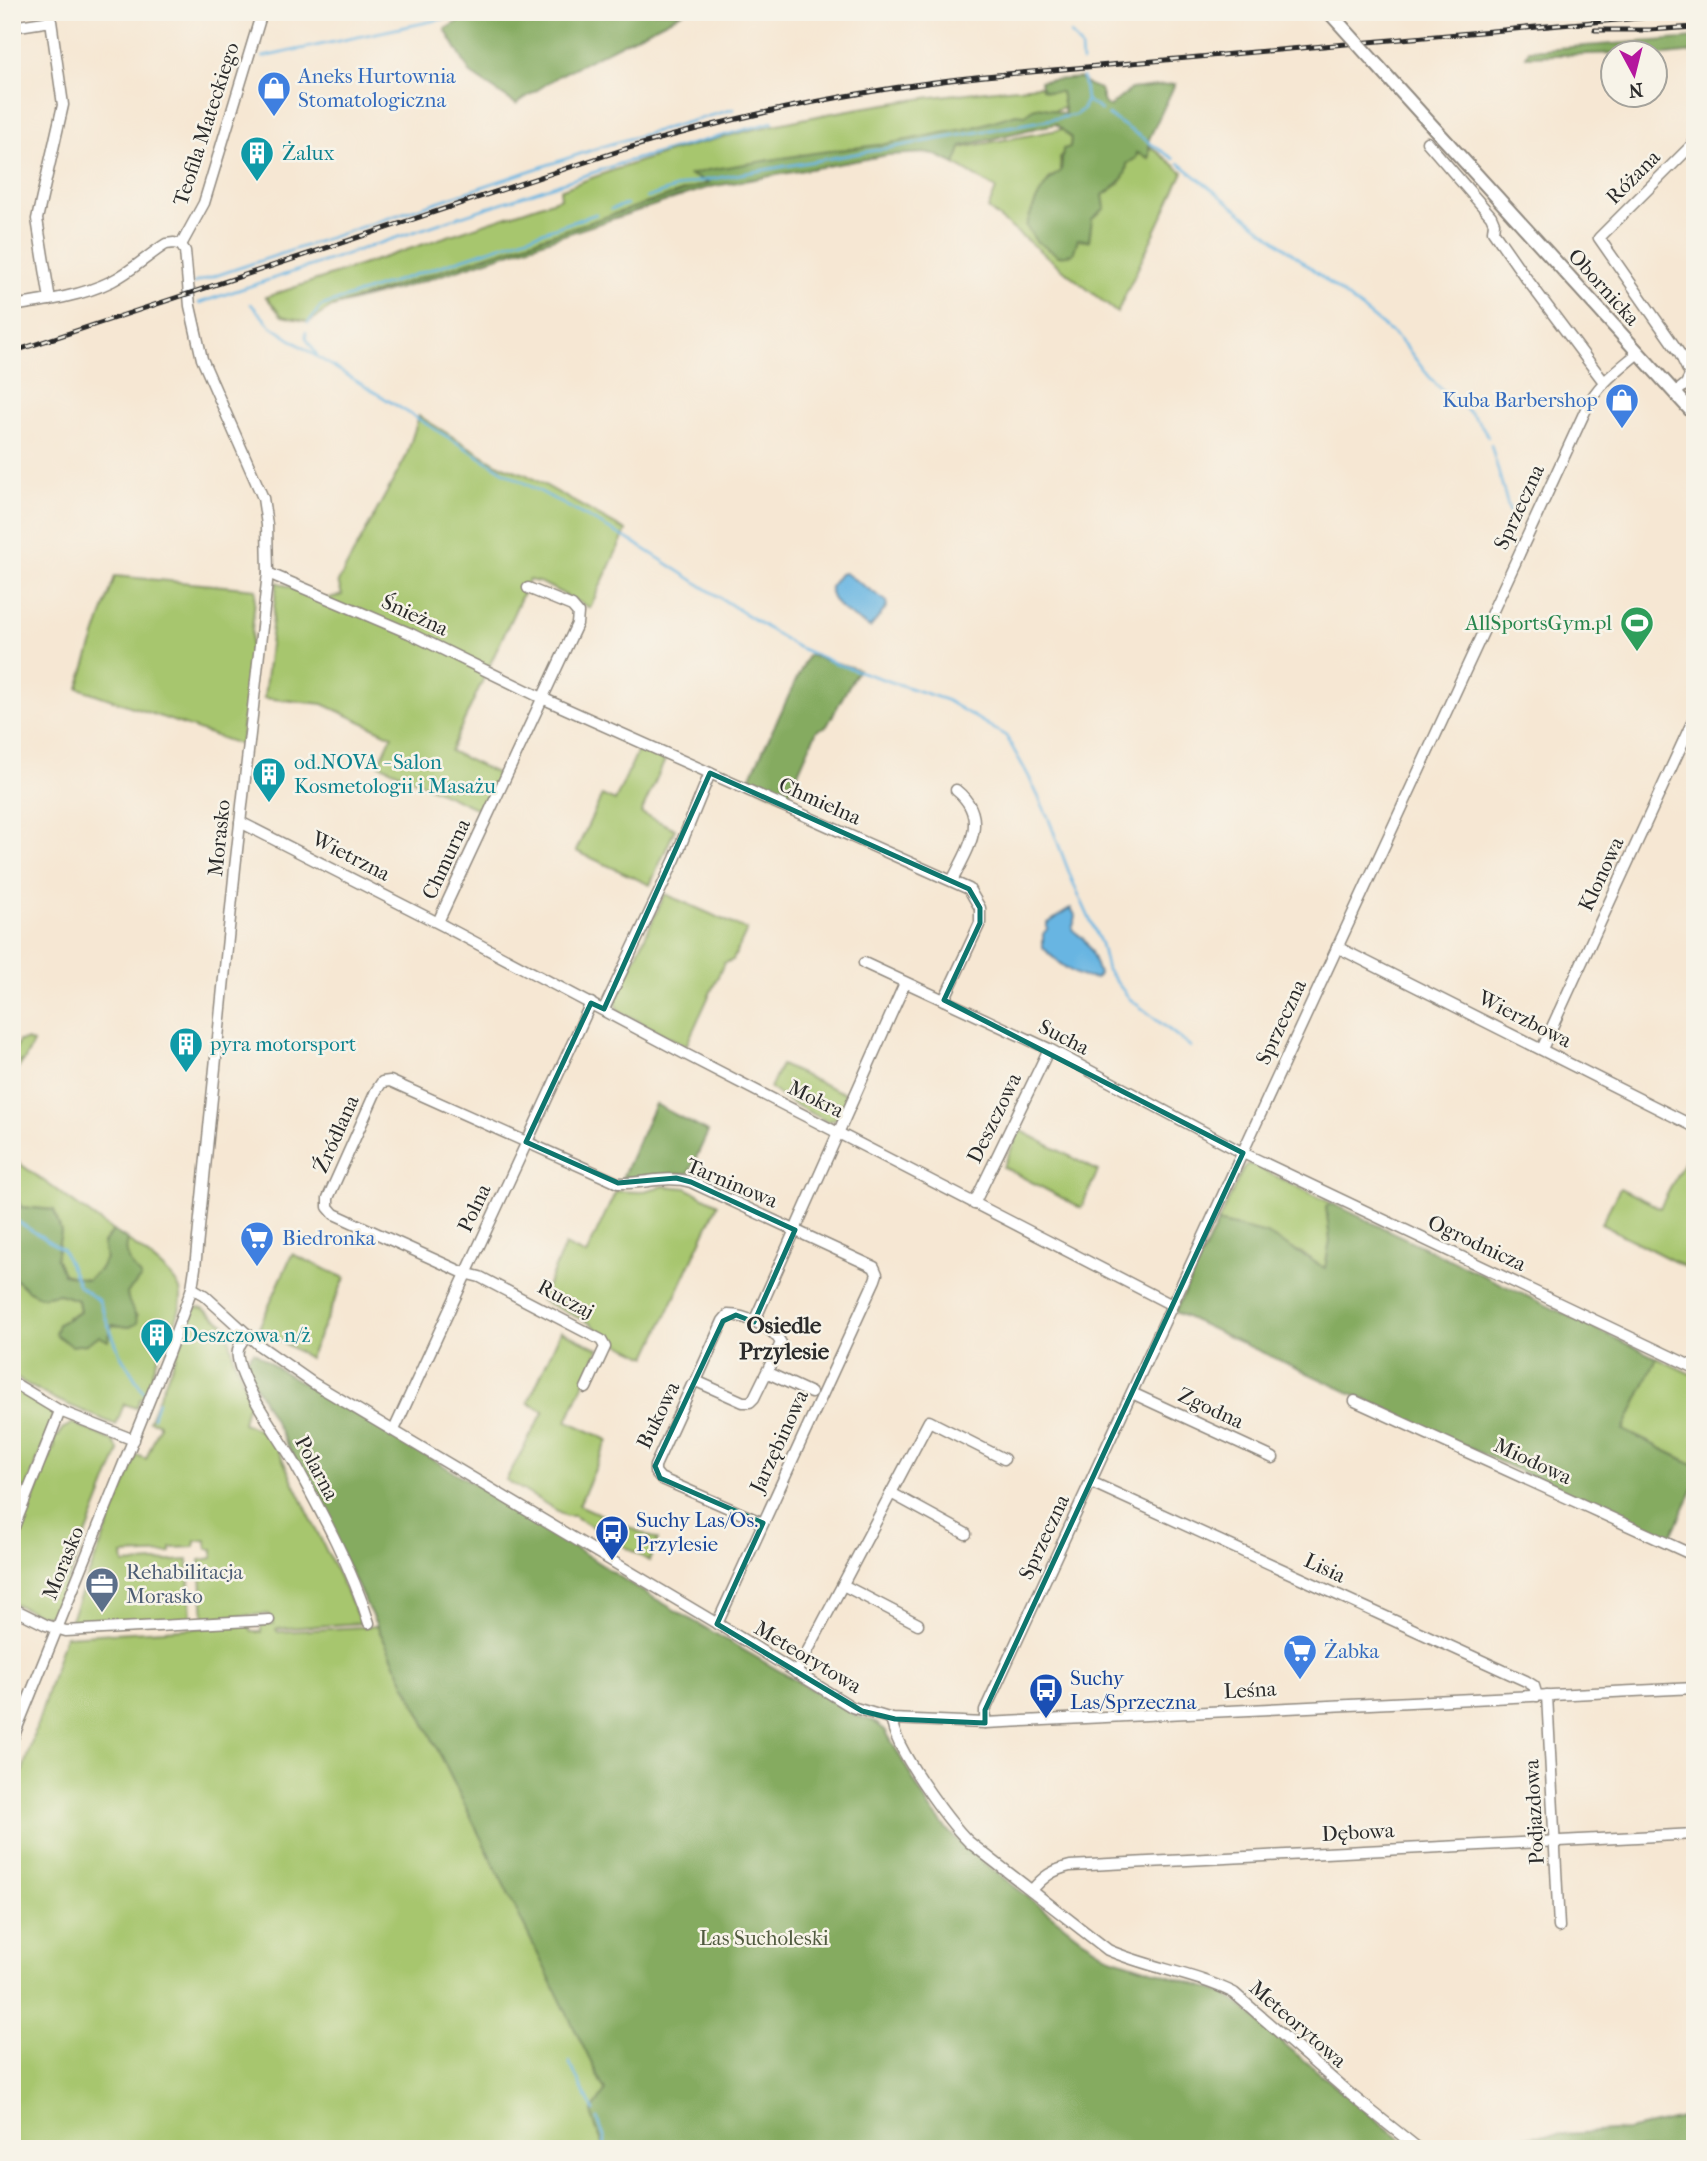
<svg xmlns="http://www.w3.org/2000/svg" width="1707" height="2161" font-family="'IM FELL French Canon',serif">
<rect width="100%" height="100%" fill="#f7f3e8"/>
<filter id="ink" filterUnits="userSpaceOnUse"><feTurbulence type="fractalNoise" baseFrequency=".0143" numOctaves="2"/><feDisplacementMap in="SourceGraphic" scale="14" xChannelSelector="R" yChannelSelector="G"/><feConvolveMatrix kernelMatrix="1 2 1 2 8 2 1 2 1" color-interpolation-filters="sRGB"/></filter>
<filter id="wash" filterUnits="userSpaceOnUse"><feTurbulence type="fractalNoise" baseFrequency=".00686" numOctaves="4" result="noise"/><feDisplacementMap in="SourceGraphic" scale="28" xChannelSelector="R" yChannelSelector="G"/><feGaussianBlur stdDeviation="1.57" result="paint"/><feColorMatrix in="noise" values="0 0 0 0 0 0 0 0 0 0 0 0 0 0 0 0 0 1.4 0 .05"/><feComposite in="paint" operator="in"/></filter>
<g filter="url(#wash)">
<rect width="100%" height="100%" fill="#f6e7d3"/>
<g fill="#a7c66e" stroke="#69784c" stroke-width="2">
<path d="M1067,83L1070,105L973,136L711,182L332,307L309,322L282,316L266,297L561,198L560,190C673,145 792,117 912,100C963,92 1015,89 1067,83Z"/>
<polygon points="1063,129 1071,138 1070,147 1060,158 1061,172 1050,178 1044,188 1049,249 1059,256 1078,238 1092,219 1103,195 1119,184 1127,164 1136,152 1149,158 1150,146 1183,172 1117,313 988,209 996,189 955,164 961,148"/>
<polygon points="419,416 497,464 525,474 626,531 590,608 542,583 529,580 450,751 500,775 484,812 379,764 392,736 323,704 264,698 277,582 322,600 342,595 338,582 406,457"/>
<polygon points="115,576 256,589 241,745 78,688"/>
<polygon points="639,748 665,760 641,813 675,829 650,885 576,851 602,795 615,801"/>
<polygon points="665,894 747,930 733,960 724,963 686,1046 619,1011 615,1001"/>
<polygon points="27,1040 33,1043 24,1061 20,1061 22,1063 12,1077 12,1056 19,1041"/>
<polygon points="781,1065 848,1095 841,1116 828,1122 786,1100 770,1088"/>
<polygon points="1020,1130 1098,1171 1081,1208 1003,1167"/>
<polygon points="1695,1140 1695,1272 1601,1224 1620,1188 1660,1208"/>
<polygon points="12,1158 113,1231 103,1243 106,1258 99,1270 87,1280 63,1274 56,1258 61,1232 54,1210 21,1207 16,1196 12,1196"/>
<polygon points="1248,1164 1253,1165 1331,1203 1326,1206 1330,1241 1325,1269 1300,1252 1218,1222 1244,1167"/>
<polygon points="663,1186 686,1188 718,1204 647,1357 612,1341 590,1323 541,1300 565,1245 586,1255 616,1191 640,1192"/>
<path d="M128,1240C141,1251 176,1275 180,1290C185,1307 170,1333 165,1349L161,1350L152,1374H155L147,1395L140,1399L136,1408L124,1404L116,1425L50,1397L12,1376V1268L16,1279L29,1291L41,1297L59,1294L78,1300L80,1312L67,1317L86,1344L112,1325L130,1327L137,1316C130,1309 127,1303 127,1293L132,1287V1267L125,1250Z"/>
<polygon points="292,1254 345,1278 309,1358 259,1328"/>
<polygon points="196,1307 203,1308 223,1323 228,1333 235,1362 251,1399 246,1409 243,1423 263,1432 268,1429 361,1623 276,1629 278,1632 377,1626 606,2091 592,2111 594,2122 605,2149 12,2149 12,1805 65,1636 248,1625 252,1632 261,1632 261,1624 274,1624 269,1614 204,1618 200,1560 213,1558 213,1549 207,1549 206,1540 195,1541 194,1547 171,1548 171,1553 123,1555 124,1564 188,1560 191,1619 68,1626 137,1455 146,1459 159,1427 159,1423 149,1421"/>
<polygon points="561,1331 599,1349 567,1421 608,1440 579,1505 658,1540 649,1561 574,1516 566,1516 506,1480 544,1411 528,1403"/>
<polygon points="1657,1358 1695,1376 1695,1465 1623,1430"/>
<polygon points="12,1385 51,1410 53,1418 27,1488 23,1488 12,1513"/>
<polygon points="73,1423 113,1441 119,1451 55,1614 40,1615 12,1603 12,1553 43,1476 43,1469 51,1456 49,1455 51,1449 53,1450 55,1445 53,1444 56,1436 59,1436 62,1429"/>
</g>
<g fill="#85ab61" stroke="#586b46" stroke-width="2">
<polygon points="474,12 491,15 497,12 684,12 560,75 516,104 471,74 445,29"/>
<polygon points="1695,38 1695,52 1655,56 1654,52 1526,56 1529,50"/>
<path d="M1080,78L1086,84L1100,89L1104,103L1109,107L1131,89L1175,84L1149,139V158L1137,153L1136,158L1127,164C1127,179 1115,187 1103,195L1105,208L1092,219L1089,241L1078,239L1073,254L1059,256L1036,241L1026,226C1033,206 1042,182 1061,171L1063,149L1070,147L1071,138L1056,124C1024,130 993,139 962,146L955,164L931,153L888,155L710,187L408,286L332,307L709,183L690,175L708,170L814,153L886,144L974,127L1016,114L1026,115C1036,101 1050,110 1065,114L1061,92H1049L1042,89L1040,81Z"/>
<polygon points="808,655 858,669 827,726 817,730 786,800 748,782"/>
<polygon points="655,1104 708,1132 689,1173 622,1178"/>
<path d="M12,1196H16L21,1207L54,1210L61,1232L56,1258L63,1274L87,1280L99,1270L106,1258L103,1243L113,1231L128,1240C123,1254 130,1265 141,1276L140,1279L127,1293C128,1306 136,1312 138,1323L130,1327L112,1325L108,1341L99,1336L86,1344L72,1346L55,1334L58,1324L80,1312L78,1300L59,1294L41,1297L29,1291L15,1279L12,1268Z"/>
<polygon points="1331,1203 1657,1358 1623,1430 1695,1465 1695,1485 1669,1540 1175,1312 1218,1222 1267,1234 1325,1268 1330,1241 1326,1206"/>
<polygon points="254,1351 277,1368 502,1500 637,1588 857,1716 873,1721 885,1730 930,1809 949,1832 973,1854 1082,1939 1111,1957 1223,1993 1246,2009 1265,2028 1412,2149 605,2149 594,2122 592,2111 605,2091 297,1463 243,1363"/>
<polygon points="1695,2115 1695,2149 1433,2149 1424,2143 1628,2130"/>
</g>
<g fill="#68b5e2" stroke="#4a7086" stroke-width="2">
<path d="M845,573L886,601L887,607L870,628C854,617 831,608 830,587L840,574Z"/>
<path d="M1071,908L1076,917L1072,929C1076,934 1082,936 1085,941C1092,951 1095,962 1099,974L1096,978C1078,981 1054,960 1043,947V934L1047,929V923C1057,919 1062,911 1071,908Z"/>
</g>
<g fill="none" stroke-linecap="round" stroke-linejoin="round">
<g stroke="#68b5e2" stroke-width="2.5">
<polyline points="1071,34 1081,48 1082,62"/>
<polyline points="263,57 466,14"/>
<polyline points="1083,77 1086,100 1101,110"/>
<polyline points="1108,115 1174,159"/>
<path d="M1179,163L1397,337C1411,351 1421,368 1435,383C1452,401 1478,413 1488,437"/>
<polyline points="646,198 690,183 1075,115 1083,109 1086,100"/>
<polyline points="611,209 627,204"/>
<polyline points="194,283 607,145 734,109"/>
<polyline points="199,303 625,162 773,122"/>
<polyline points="251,304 271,326 311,353 506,473 635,543 795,646 837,664 946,700 1006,736 1028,775 1048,817 1072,880 1101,944 1107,970 1130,999 1191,1047"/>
<polyline points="308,323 321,306 596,214"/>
<polyline points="306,332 306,338 317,355"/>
<polyline points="1491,445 1514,528"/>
<polyline points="12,1218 63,1250 79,1286 99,1301 120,1354 144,1393"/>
<polyline points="153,1417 158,1401"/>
<polyline points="569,2062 594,2112"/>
<polyline points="598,2119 605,2140 604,2149"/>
</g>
</g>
</g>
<g filter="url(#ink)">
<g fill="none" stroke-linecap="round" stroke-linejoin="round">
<g stroke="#90897f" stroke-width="13">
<g id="minor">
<polyline points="12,27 51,21 63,105 37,219 50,300"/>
<polyline points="1427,142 1491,216 1494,223 1493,231 1523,274 1604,382"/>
<polyline points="1695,142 1599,238 1680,354 1695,385"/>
<polyline points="181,245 204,203 262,12"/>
<path d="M12,306C46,301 82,296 112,281C132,271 148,255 166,244L174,243L181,245"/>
<polyline points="1684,361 1695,351"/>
<polyline points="1675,393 1686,384 1691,374"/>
<polyline points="268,573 409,633 542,698 969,889 980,908 980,923 944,1000"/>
<polyline points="240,822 444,926 687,1055 1172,1305"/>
<path d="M952,881C967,850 991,818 956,790"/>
<polyline points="438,922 577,624 578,613 572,606 528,588"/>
<polyline points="1337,947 1695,1127"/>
<polyline points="864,963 1049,1049 1243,1153 1695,1368"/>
<polyline points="604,1009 675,859 710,773"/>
<polyline points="1542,1049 1695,716"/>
<polyline points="974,1204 1049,1049"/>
<polyline points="192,1288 204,1295 260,1346 313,1383 726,1629 852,1707 892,1719 985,1723 1695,1688"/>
<path d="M728,1315C745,1315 774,1328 781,1343L754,1398L750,1402H743L696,1381L723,1321Z"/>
<polyline points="754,1322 905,983"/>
<path d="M248,1334C241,1342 236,1348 238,1358C242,1387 278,1435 294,1462C322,1513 352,1568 369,1623"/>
<polyline points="768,1373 811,1393"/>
<polyline points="696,1381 692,1385 655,1466 655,1472 660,1478 763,1523"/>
<polyline points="12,1382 60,1411 134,1440"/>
<path d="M586,1388L605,1347L601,1340L480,1277L464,1273L334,1214L328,1207V1198L376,1091L382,1082L390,1081L618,1183C643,1184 667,1175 691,1182L874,1267L877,1274L875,1280L717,1624"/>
<polyline points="1132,1393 1273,1458"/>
<polyline points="1355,1401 1695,1556"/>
<polyline points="394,1430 591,1003"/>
<polyline points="1091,1482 1526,1681 1534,1686 1537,1696"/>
<polyline points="891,1493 966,1534"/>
<polyline points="12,1532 60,1411"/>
<polyline points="843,1585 918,1624"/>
<polyline points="12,1608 46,1625 66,1631 269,1620"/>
<polyline points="796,1673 929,1421 1004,1459"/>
<polyline points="1547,1695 1559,1927"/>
<path d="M892,1719C892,1746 949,1822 969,1842L1108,1950C1149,1968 1194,1973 1234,1993L1350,2094L1419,2149"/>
<path d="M985,1723V1710L1587,407C1598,384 1618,370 1638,353"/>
<polyline points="12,1740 168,1354 192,1288 195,1268 235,868 268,573 267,525 263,498 202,359 190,306 185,251 181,245"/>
<path d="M1032,1890C1044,1876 1053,1870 1070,1866L1695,1834"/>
</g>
</g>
<g stroke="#90897f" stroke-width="16">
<polyline id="major" points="1376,64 1695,415"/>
</g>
<use href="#minor" stroke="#fff" stroke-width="10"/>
<use href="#major" stroke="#fff" stroke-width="12"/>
<g stroke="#2b2b2b" stroke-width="5">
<g id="rail">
<polyline points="1595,30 1650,30 1695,27"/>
<path d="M12,352L625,149C743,114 862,89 985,76L1695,13"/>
</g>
</g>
<use href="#rail" stroke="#f7f3e8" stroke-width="2.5" stroke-dasharray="8" stroke-linecap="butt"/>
<g stroke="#90897f" stroke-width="16" stroke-linecap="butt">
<polyline id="major-bridge" points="1329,12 1376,64"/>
</g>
<use href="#major-bridge" stroke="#fff" stroke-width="12"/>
</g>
</g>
<path fill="none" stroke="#0f766e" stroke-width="5" stroke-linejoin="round" d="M710,773L969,889L980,908V923L944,1000L1243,1153L985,1710V1723L895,1719L862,1711L717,1624L763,1523L660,1478L655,1466L723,1321L736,1315L754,1322L795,1230L691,1182L676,1178L618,1183L526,1142L591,1003L604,1009Z"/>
<defs>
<g id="shop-pin" transform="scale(1.75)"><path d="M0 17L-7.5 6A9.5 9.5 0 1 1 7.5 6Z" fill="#3f7fe0" stroke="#f7f3e8"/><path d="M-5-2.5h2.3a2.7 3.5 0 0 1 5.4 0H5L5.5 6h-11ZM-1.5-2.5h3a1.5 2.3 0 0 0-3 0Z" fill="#fff"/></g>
<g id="building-pin" transform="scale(1.75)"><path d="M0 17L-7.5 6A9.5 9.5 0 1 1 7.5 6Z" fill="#0f9aa8" stroke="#f7f3e8"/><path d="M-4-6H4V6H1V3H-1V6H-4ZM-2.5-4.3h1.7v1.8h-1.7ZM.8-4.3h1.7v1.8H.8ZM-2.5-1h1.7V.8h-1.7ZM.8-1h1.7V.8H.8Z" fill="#fff"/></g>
<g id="stadium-pin" transform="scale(1.75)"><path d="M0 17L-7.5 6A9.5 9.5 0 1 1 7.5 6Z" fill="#2e9e5b" stroke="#f7f3e8"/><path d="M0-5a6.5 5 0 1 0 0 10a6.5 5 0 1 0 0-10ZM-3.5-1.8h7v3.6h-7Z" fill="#fff"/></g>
<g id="supermarket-pin" transform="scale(1.75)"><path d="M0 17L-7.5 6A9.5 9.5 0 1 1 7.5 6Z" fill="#3f7fe0" stroke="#f7f3e8"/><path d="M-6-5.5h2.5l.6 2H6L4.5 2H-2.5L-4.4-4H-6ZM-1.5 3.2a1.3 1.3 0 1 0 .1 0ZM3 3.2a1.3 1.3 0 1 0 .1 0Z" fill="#fff"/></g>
<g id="bus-pin" transform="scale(1.75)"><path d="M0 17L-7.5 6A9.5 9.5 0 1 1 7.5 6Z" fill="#1a4fb4" stroke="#f7f3e8"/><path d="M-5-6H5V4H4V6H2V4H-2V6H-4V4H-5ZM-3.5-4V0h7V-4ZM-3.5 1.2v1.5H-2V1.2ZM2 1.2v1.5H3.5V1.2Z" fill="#fff"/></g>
<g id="office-pin" transform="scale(1.75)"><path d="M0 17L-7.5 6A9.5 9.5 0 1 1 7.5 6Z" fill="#5c6f8a" stroke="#f7f3e8"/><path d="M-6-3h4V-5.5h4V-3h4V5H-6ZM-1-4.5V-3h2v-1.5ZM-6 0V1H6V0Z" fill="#fff"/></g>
</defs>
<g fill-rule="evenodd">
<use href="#shop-pin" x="274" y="88"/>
<use href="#building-pin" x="257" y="153"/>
<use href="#shop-pin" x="1622" y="400"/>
<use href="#stadium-pin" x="1637" y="623"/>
<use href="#building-pin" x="269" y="774"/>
<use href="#building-pin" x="186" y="1044"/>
<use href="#supermarket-pin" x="257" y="1238"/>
<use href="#building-pin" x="157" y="1335"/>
<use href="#bus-pin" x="612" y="1532"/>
<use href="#office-pin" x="102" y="1584"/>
<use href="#supermarket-pin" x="1300" y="1651"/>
<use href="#bus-pin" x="1046" y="1690"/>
</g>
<g text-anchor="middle" stroke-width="5" stroke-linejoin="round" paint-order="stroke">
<g font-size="21" fill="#366cbe" stroke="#f7f3e8" text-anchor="start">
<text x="298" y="83">Aneks Hurtownia<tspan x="298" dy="24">Stomatologiczna</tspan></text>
<text x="1598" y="407" text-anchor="end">Kuba Barbershop</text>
<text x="282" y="1245">Biedronka</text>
<text x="1324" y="1658">Żabka</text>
</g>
<g font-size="21" fill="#2b2b2b" stroke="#f7f3e8">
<text transform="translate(206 124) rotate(-72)" y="7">Teofila Mateckiego</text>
<text transform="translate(1633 177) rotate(-45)" y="7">Różana</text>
<text transform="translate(1604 287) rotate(48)" y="7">Obornicka</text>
<text transform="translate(1519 507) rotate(-65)" y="7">Sprzeczna</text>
<text transform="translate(415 615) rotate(25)" y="7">Śnieżna</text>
<text transform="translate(820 801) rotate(24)" y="7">Chmielna</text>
<text transform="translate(219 838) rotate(-84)" y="7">Morasko</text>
<text transform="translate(351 856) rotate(27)" y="7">Wietrzna</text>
<text transform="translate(446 859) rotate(-65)" y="7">Chmurna</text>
<text transform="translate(1601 874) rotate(-65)" y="7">Klonowa</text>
<text transform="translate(1525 1019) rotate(27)" y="7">Wierzbowa</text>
<text transform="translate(1281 1022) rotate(-65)" y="7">Sprzeczna</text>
<text transform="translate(1064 1037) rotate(27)" y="7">Sucha</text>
<text transform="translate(816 1099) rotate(26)" y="7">Mokra</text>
<text transform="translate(994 1118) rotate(-64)" y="7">Deszczowa</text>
<text transform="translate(336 1134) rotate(-66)" y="7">Źródlana</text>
<text transform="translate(732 1183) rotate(23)" y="7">Tarninowa</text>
<text transform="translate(474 1208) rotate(-65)" y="7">Polna</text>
<text transform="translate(1477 1243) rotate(25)" y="7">Ogrodnicza</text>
<text transform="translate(566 1299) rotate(28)" y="7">Ruczaj</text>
<text transform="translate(1211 1408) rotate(25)" y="7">Zgodna</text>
<text transform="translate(658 1415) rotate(-64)" y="7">Bukowa</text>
<text transform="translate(779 1441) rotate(-65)" y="7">Jarzębinowa</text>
<text transform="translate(1533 1461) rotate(25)" y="7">Miodowa</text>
<text transform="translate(317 1468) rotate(62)" y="7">Polarna</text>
<text transform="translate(1044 1537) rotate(-65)" y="7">Sprzeczna</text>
<text transform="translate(63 1563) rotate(-68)" y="7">Morasko</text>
<text transform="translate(1325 1568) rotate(25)" y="7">Lisia</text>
<text transform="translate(808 1657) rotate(31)" y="7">Meteorytowa</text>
<text transform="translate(1250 1690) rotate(-3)" y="7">Leśna</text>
<text transform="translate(1534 1812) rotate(-93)" y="7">Podjazdowa</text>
<text transform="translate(1358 1832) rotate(-3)" y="7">Dębowa</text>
<text transform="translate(1298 2024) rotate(41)" y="7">Meteorytowa</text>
</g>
<g font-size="21" fill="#0d838f" stroke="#f7f3e8" text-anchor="start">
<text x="282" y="160">Żalux</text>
<text x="294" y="769">od.NOVA - Salon<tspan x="294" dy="24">Kosmetologii i Masażu</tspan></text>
<text x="210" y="1051">pyra motorsport</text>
<text x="182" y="1342">Deszczowa n/ż</text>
</g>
<g font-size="21" fill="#27864d" stroke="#f7f3e8" text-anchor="end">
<text x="1612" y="630">AllSportsGym.pl</text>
</g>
<g font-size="21" fill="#164399" stroke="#f7f3e8" text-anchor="start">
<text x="636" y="1527">Suchy Las/Os.<tspan x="636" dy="24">Przylesie</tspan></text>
<text x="1070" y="1685">Suchy<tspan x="1070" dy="24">Las/Sprzeczna</tspan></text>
</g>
<g font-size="21" fill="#4e5e75" stroke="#f7f3e8" text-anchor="start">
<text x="126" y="1579">Rehabilitacja<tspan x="126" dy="24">Morasko</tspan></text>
</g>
<g font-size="21" fill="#505a3f" stroke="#f7f3e8">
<text x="764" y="1945">Las Sucholeski</text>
</g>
<g font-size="23" font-weight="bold" fill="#2b2b2b" stroke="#f7f3e8">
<text x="784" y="1333">Osiedle<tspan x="784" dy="26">Przylesie</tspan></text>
</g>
</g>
<rect width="1707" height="2161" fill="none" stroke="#f7f3e8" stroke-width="42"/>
<g transform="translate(1634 74) rotate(173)"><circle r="33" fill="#f7f3e8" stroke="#a5a39c" stroke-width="2"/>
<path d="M0-5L12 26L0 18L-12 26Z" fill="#b5179e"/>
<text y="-10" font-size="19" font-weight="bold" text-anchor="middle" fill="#2b2b2b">N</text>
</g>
</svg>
